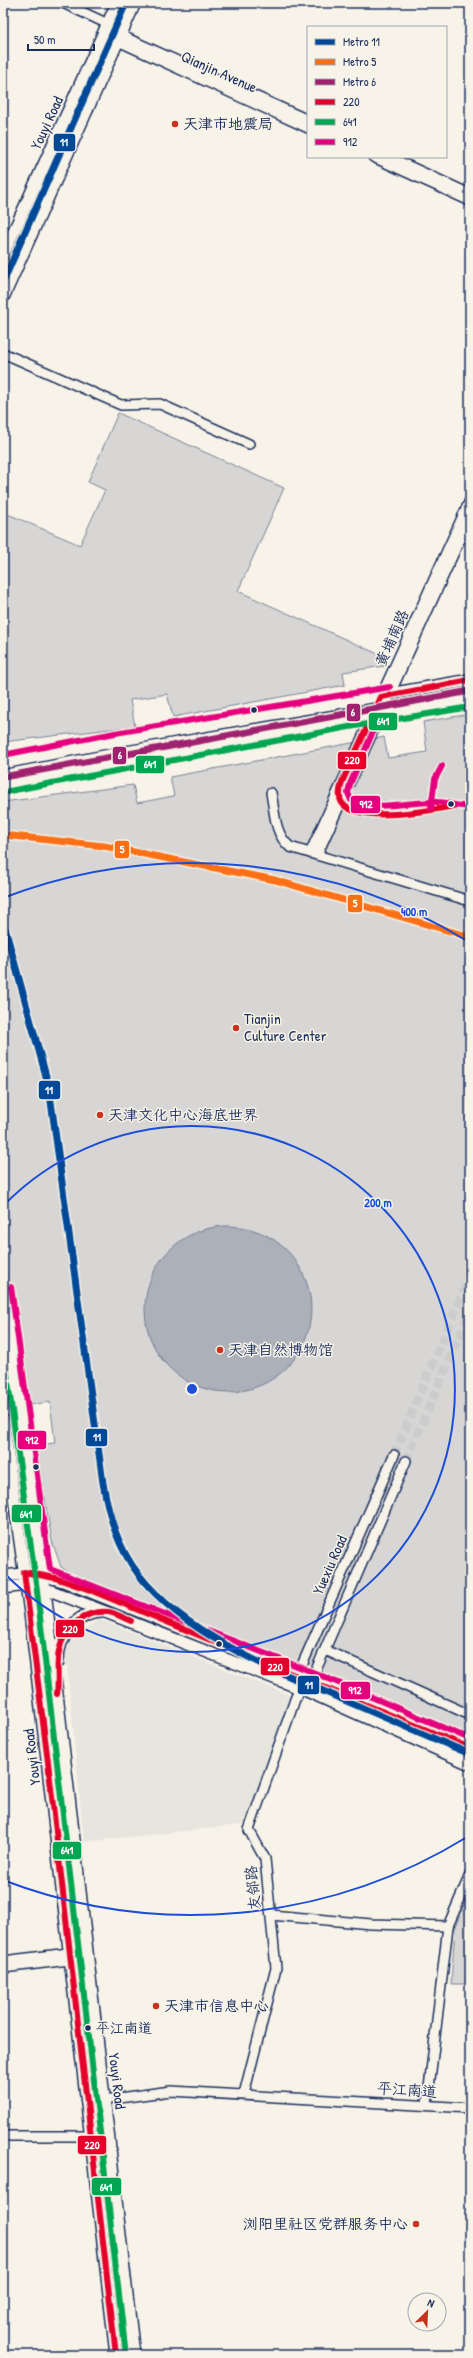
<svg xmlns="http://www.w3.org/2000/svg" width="473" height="2358" font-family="'Patrick Hand','LXGW WenKai TC',sans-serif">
<rect width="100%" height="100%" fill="#f7f3e8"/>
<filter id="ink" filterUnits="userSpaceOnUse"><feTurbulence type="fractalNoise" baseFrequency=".025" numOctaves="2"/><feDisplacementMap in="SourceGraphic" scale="8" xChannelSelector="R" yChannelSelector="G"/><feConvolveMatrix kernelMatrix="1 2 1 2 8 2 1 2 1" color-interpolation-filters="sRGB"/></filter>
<g filter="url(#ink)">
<polygon fill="#e6e5de" points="99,1619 292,1696 248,1824 84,1842 65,1644"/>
<g fill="#d7d6d4" stroke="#798299">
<polygon points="118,413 284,488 238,591 387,658 385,666 343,672 345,685 173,717 167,694 130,700 135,726 3,742 3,512 80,545 105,490 88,482"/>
<polygon points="470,714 470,1738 338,1680 74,1576 61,1567 52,1541 36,1445 55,1443 50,1402 29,1405 11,1312 3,1253 3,802 133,785 137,803 174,796 170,777 384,737 388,758 427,752 423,722"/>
<polygon points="468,1897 470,1899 470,1984 451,1984 455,1927"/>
</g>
<circle fill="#acb0b9" stroke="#727c95" cx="228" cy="1309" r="83"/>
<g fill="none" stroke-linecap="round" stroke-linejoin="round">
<g stroke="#cbcccc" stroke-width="9" stroke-dasharray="9 4.5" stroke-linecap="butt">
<polyline points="394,1455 470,1276"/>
<polyline points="406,1461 470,1312"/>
</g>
<g stroke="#1b2f5e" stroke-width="12">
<g id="minor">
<polyline points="63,3 108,24"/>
<polyline points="120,35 308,120"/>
<polyline points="118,41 308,128"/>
<polyline points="373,157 470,201"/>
<polyline points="389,157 470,194"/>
<polyline points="3,353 121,405 160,404 249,444"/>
<path d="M271,793C275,812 274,834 290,847L470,901"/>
<polyline points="310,853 470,500"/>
<polyline points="317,855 470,517"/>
<polyline points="325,1650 470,1715"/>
<polyline points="296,1679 394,1455"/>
<polyline points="307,1691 406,1461"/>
<polyline points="271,1915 371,1924 448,1926"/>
<polyline points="3,1961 85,1951"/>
<polyline points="3,1968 86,1958"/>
<polyline points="244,2094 276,1968 265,1859 249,1830 299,1688"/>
<polyline points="104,2100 171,2091 470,2108"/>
<polyline points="427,2105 448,1926 470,1875"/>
<polyline points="3,2136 91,2136"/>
</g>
</g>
<g stroke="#1b2f5e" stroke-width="14">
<g id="major">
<polyline points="3,255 117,3"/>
<polyline points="3,298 135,3"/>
<polyline points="3,763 116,741 470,680"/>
<polyline points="3,784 348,719 470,699"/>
<polyline points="3,1288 44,1582 134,2355"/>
<polyline points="3,1420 30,1613 116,2355"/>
<polyline points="3,1576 34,1573 63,1581 312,1680 470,1748"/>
<polyline points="3,1588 26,1585 44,1588 307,1691 470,1764"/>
<path d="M58,1662C57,1636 79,1610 105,1612"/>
</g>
</g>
<use href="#minor" stroke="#f7f3e8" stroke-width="9"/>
<use href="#major" stroke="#f7f3e8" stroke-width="11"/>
<g stroke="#f7f3e8" stroke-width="9">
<g id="bus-1">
<path d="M454,806C433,810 357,824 342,803C338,797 340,789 342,782L381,697L470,680"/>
<path d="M57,1694C59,1680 56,1665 59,1651C63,1629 85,1609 108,1612C116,1613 123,1618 131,1621"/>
<polyline points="116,2355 48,1762 24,1572 55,1578 90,1590 470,1748"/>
</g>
</g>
<g stroke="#f7f3e8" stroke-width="9">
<g id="bus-2">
<polyline points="4,792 349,727 470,707"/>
<polyline points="3,1346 36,1583 126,2355"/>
</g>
</g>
<g stroke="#f7f3e8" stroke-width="9">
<g id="bus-3">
<path d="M379,718L350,784L348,793L351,800C379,812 409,801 438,802C449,802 457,808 469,806"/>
<polyline points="3,755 115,733 390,687"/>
<polyline points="431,808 435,779 442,766"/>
<polyline points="11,1287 50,1569 315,1673 470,1739"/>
</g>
</g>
<use href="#bus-1" stroke="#e4002b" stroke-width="6"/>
<use href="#bus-2" stroke="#00a651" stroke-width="6"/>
<use href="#bus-3" stroke="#e5007d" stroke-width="6"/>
<g stroke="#f7f3e8" stroke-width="10">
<g id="metro-1">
<polyline points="3,282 126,3"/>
<path d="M3,921L49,1087L103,1483C109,1517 118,1548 139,1575C189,1639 284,1674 356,1705C394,1721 432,1738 470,1754"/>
</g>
</g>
<g stroke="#f7f3e8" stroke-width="10">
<polyline id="metro-2" points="3,835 104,846 275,880 470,937"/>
</g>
<g stroke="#f7f3e8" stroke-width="10">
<polyline id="metro-3" points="3,777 470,691"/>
</g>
<use href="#metro-1" stroke="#004998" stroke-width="7"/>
<use href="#metro-2" stroke="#fb6f14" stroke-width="7"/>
<use href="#metro-3" stroke="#9f216f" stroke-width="7"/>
</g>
</g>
<g fill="none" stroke="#1d4ed8" stroke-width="2">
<path d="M4 1205A263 263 0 1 1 4 1573"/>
<path d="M467 1837A526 526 0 0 1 3 1880M3 898A526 526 0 0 1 467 941"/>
</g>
<g fill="#c8321e" stroke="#f7f3e8" stroke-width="1.5">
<circle cx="175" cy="124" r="4"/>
<circle cx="236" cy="1028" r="4"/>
<circle cx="100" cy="1115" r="4"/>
<circle cx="220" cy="1350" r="4"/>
<circle cx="156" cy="2006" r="4"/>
<circle cx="416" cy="2224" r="4"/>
</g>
<g fill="#1b2f5e" stroke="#f7f3e8" stroke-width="1.5">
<circle cx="254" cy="710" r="3.5"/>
<circle cx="451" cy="804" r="3.5"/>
<circle cx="36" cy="1467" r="3.5"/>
<circle cx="219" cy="1644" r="3.5"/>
<circle cx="88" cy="2028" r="3.5"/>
</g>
<g text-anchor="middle" stroke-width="3" stroke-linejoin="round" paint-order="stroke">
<g font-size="14" fill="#1b2f5e" stroke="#f7f3e8" text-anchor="start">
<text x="96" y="2033">平江南道</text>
</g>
<g font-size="15" fill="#1b2f5e" stroke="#f7f3e8">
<text transform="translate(219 72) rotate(24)" y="5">Qianjin Avenue</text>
<text transform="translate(47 123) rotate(-65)" y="5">Youyi Road</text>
<text transform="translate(392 638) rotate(-66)" y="5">黄埔南路</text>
<text transform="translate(330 1565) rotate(-66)" y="5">Yuexiu Road</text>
<text transform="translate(32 1757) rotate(-97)" y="5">Youyi Road</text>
<text transform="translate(253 1888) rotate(-96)" y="5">友邻路</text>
<text transform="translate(117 2081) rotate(83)" y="5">Youyi Road</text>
<text transform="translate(407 2090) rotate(4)" y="5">平江南道</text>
</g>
<g font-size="15" fill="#1b2f5e" stroke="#f7f3e8" text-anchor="start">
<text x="183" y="129">天津市地震局</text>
<text x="244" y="1024">Tianjin<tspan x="244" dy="17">Culture Center</tspan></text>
<text x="108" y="1120">天津文化中心海底世界</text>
<text x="228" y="1355">天津自然博物馆</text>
<text x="164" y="2011">天津市信息中心</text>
<text x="408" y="2229" text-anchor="end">浏阳里社区党群服务中心</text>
</g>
</g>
<circle cx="192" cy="1389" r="6" fill="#1d4ed8" stroke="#f7f3e8" stroke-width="2"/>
<g font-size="12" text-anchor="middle" font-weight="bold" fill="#1d4ed8" stroke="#f7f3e8" stroke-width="3" stroke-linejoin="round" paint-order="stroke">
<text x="414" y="916">400 m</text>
<text x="378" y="1207">200 m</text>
</g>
<g stroke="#f7f3e8" stroke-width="1.5">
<rect x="53" y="133" width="23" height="19" rx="4" fill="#004998"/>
<rect x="346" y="703" width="15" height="19" rx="4" fill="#9f216f"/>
<rect x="368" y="712" width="30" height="19" rx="4" fill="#00a651"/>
<rect x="112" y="746" width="15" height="19" rx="4" fill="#9f216f"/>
<rect x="337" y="751" width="30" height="19" rx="4" fill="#e4002b"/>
<rect x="135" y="755" width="30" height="19" rx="4" fill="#00a651"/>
<rect x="350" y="795" width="31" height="19" rx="4" fill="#e5007d"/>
<rect x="114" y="840" width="16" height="19" rx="4" fill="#fb6f14"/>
<rect x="347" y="894" width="16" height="19" rx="4" fill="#fb6f14"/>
<rect x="38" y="1080" width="23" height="20" rx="4" fill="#004998"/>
<rect x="85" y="1428" width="23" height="19" rx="4" fill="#004998"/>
<rect x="17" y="1430" width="30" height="20" rx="4" fill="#e5007d"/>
<rect x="11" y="1504" width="31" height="19" rx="4" fill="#00a651"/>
<rect x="55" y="1619" width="30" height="19" rx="4" fill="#e4002b"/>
<rect x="260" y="1657" width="30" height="19" rx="4" fill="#e4002b"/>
<rect x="297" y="1675" width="23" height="20" rx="4" fill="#004998"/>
<rect x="340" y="1681" width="31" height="19" rx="4" fill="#e5007d"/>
<rect x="52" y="1841" width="30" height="19" rx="4" fill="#00a651"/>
<rect x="77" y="2135" width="30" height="20" rx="4" fill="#e4002b"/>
<rect x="91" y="2177" width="31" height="19" rx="4" fill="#00a651"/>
</g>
<g font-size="11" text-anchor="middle" font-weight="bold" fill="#fff">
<text x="64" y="146">11</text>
<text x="353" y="716">6</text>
<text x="383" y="725">641</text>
<text x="120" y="759">6</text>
<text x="352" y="764">220</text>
<text x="150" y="768">641</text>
<text x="366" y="808">912</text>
<text x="122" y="853">5</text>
<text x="355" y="907">5</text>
<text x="49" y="1094">11</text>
<text x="97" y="1441">11</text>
<text x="32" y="1444">912</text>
<text x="26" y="1518">641</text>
<text x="70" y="1633">220</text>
<text x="275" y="1671">220</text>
<text x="309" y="1689">11</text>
<text x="355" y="1694">912</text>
<text x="67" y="1854">641</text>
<text x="92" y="2149">220</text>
<text x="106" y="2191">641</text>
</g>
<rect width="473" height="2358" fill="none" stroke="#f7f3e8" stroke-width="16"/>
<rect x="8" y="8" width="457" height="2342" fill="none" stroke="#1b2f5e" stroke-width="1.5" filter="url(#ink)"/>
<rect x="307" y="26" width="140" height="132" fill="#f7f3e8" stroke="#9fa5b1"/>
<rect x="315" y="39" width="20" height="6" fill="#004998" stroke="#9fa5b1"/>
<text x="343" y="46" font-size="12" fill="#1b2f5e">Metro 11</text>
<rect x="315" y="59" width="20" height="6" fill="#fb6f14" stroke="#9fa5b1"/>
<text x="343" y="66" font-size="12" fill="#1b2f5e">Metro 5</text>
<rect x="315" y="79" width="20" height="6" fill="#9f216f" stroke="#9fa5b1"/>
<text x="343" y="86" font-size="12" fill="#1b2f5e">Metro 6</text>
<rect x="315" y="99" width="20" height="6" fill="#e4002b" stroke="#9fa5b1"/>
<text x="343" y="106" font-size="12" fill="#1b2f5e">220</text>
<rect x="315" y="119" width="20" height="6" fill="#00a651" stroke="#9fa5b1"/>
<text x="343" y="126" font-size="12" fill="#1b2f5e">641</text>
<rect x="315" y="139" width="20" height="6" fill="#e5007d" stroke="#9fa5b1"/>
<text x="343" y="146" font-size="12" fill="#1b2f5e">912</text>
<g transform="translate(427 2312) rotate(24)"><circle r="19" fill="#f7f3e8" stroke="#9fa5b1"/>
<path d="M0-3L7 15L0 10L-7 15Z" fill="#c8321e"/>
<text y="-6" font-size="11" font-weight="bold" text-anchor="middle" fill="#1b2f5e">N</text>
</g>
<path d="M28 44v6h66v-6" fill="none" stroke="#1b2f5e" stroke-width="2"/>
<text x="34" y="44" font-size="12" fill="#1b2f5e" stroke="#f7f3e8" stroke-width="3" paint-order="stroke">50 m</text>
</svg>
